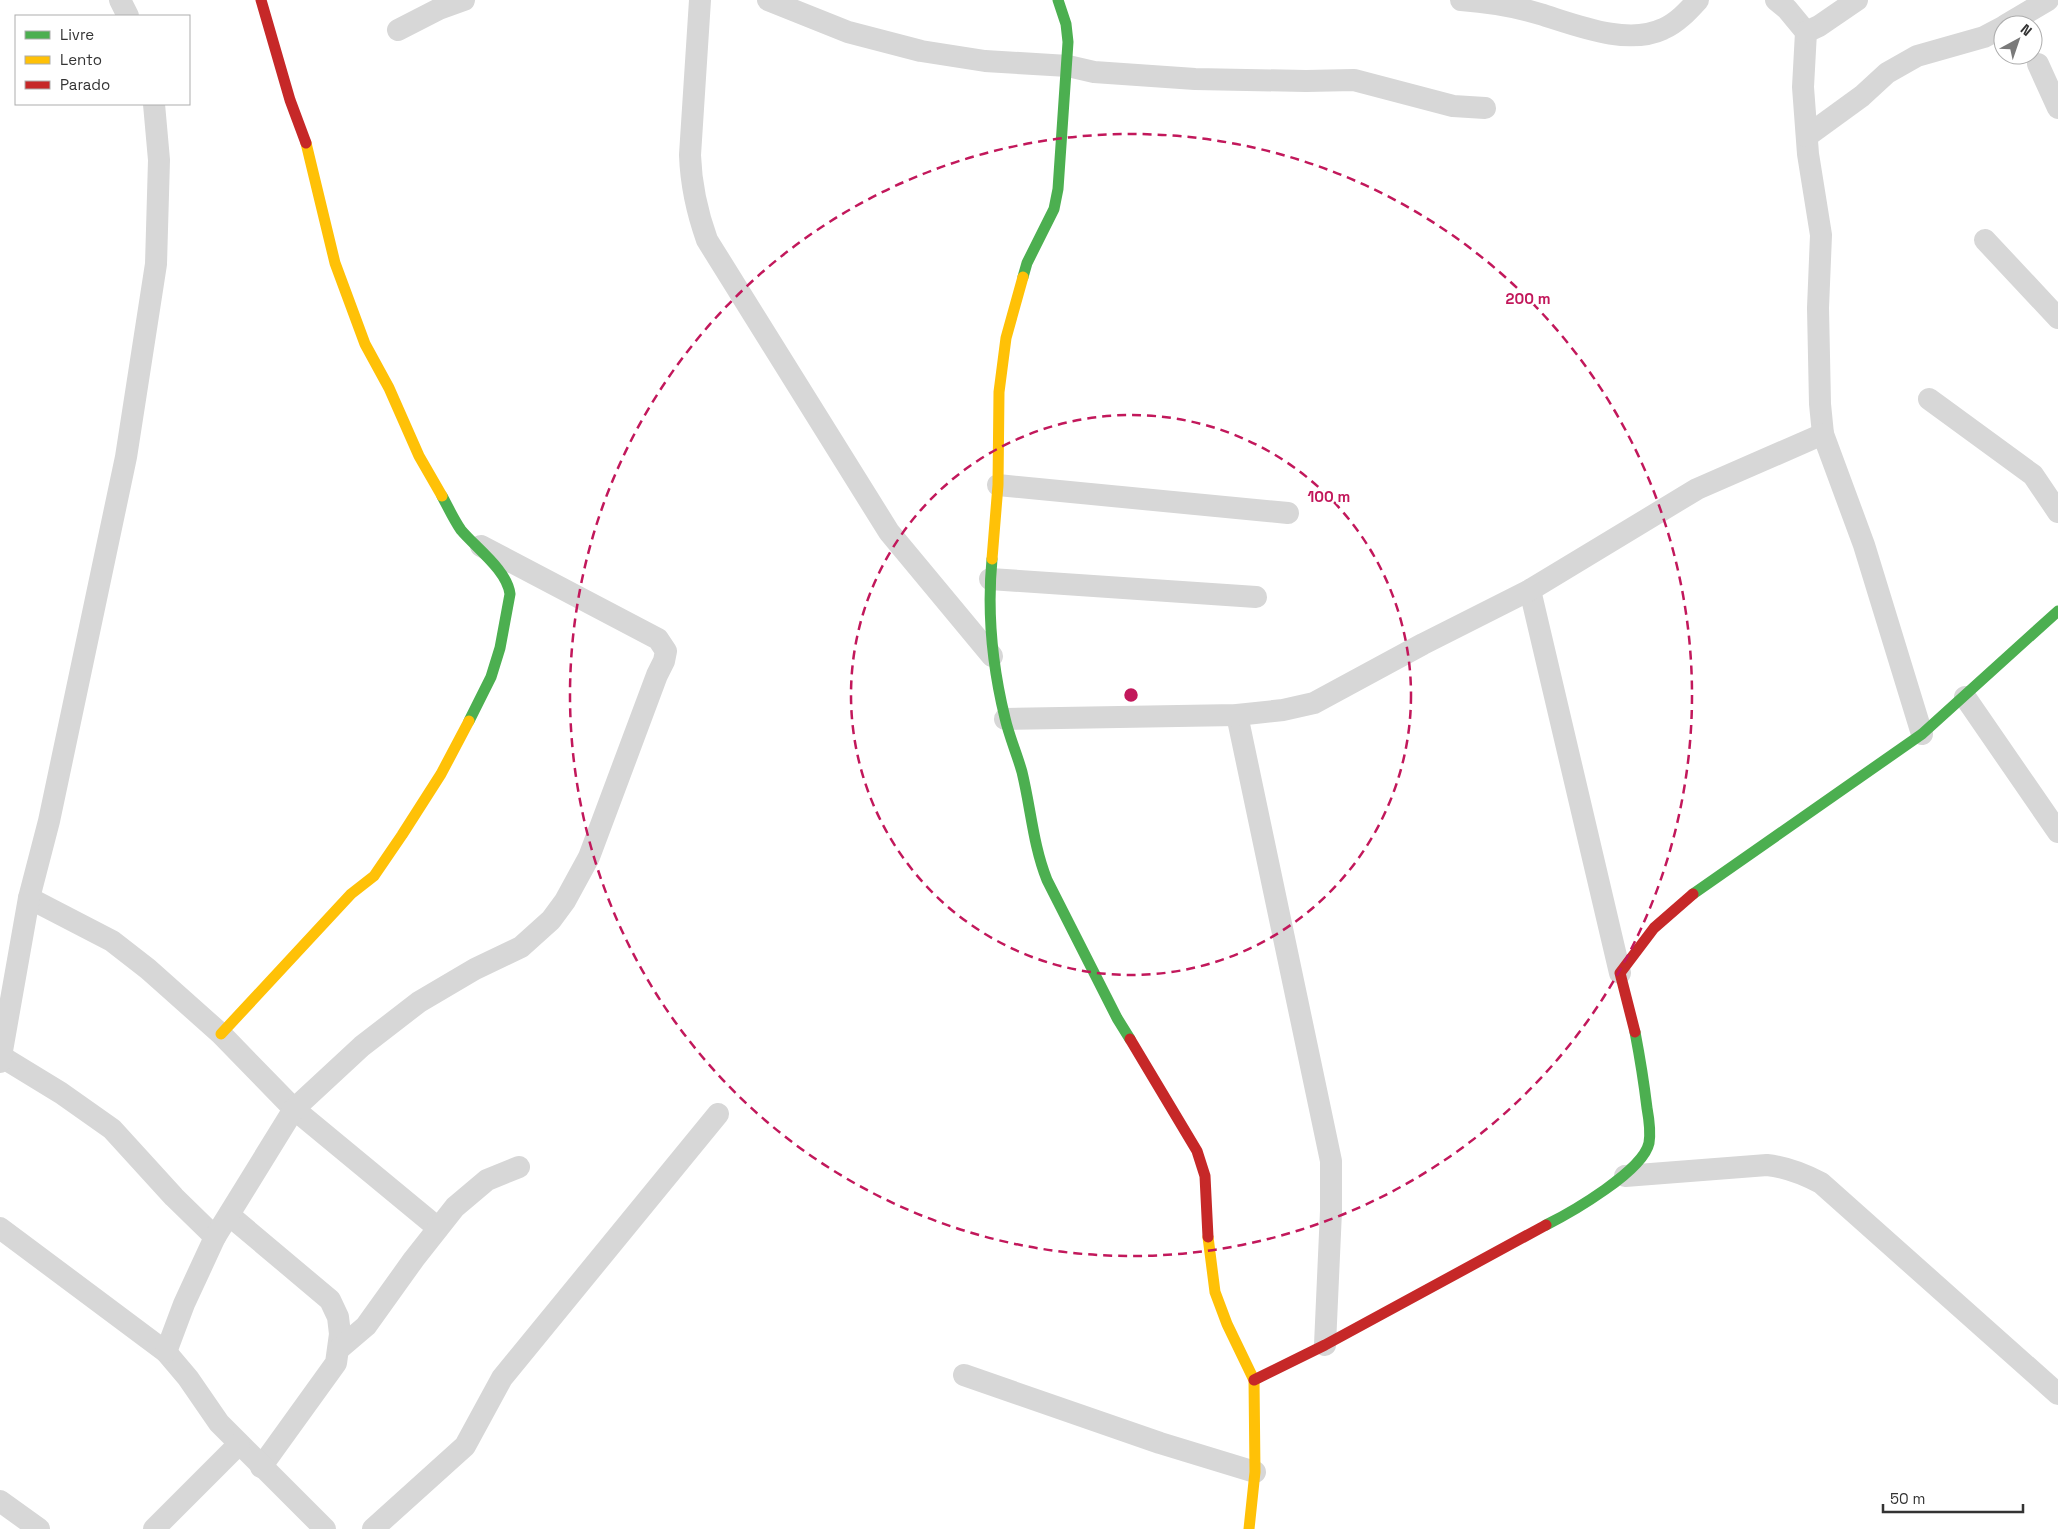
<svg xmlns="http://www.w3.org/2000/svg" width="2058" height="1529" font-family="'Space Grotesk',sans-serif">
<rect width="100%" height="100%" fill="#fff"/>
<g fill="none" stroke-linecap="round" stroke-linejoin="round">
<g stroke="#d7d7d7" stroke-width="22">
<polyline points="120,0 128,16"/>
<path d="M700,0L690,155C691,185 697,212 707,240L889,532L992,656"/>
<polyline points="768,0 848,32 921,51 985,61 1068,66 1094,72 1195,79 1306,81 1354,80 1453,106 1485,108"/>
<path d="M1461,0C1488,2 1514,6 1540,14C1576,25 1627,46 1663,29C1677,23 1688,11 1698,0"/>
<polyline points="1776,0 1787,9 1806,32 1803,87 1808,154 1821,235 1818,308 1820,404 1823,434 1864,545 1922,734"/>
<polyline points="2006,25 2048,0"/>
<polyline points="398,30 439,9 464,0"/>
<polyline points="1806,32 1819,26 1857,0"/>
<polyline points="2038,64 2058,108"/>
<polyline points="1807,136 1862,96 1887,73 1917,56 1984,37 2003,27"/>
<polyline points="1985,240 2058,318"/>
<polyline points="1929,399 2033,475 2058,512"/>
<polyline points="998,485 1288,513"/>
<polyline points="990,579 1256,597"/>
<polyline points="1530,590 1620,973"/>
<polyline points="1965,697 2058,832"/>
<polyline points="1237,715 1331,1161 1331,1211 1325,1345"/>
<polyline points="1005,719 1237,715 1283,710 1314,703 1423,644 1530,590 1697,489 1823,434"/>
<polyline points="29,898 112,941 148,969 221,1034 294,1109 438,1228"/>
<polyline points="2,1057 61,1093 112,1129 174,1197 215,1237"/>
<polyline points="0,1062 29,898 49,821 126,457 156,264 159,160 154,104"/>
<path d="M1625,1176L1767,1165C1787,1167 1804,1174 1821,1183L2058,1394"/>
<polyline points="229,1215 330,1300 338,1317 340,1334 336,1363 261,1467"/>
<polyline points="0,1228 166,1352 188,1378 219,1423 325,1529"/>
<polyline points="339,1349 366,1326 414,1259 455,1207 487,1180 519,1167"/>
<polyline points="166,1352 184,1304 215,1237 294,1109 362,1046 419,1002 475,969 521,947 551,920 565,901 589,857 657,675 664,661 666,651 658,639 481,546"/>
<polyline points="964,1375 1160,1443 1255,1472"/>
<polyline points="0,1501 39,1529"/>
<polyline points="154,1529 239,1444"/>
<polyline points="373,1529 465,1446 502,1378 718,1114"/>
</g>
<g stroke="#4caf50" stroke-width="11">
<polyline points="1023,277 1027,263 1054,209 1058,189 1068,42 1066,24 1058,0"/>
<path d="M442,496C448,507 454,520 461,530C476,548 507,570 510,594L500,648L491,677L469,721"/>
<path d="M992,559C987,612 992,665 1005,718C1009,736 1017,754 1022,772C1031,809 1033,845 1047,880L1117,1018L1130,1039"/>
<polyline points="1693,894 1922,734 2058,611"/>
<path d="M1546,1225C1572,1212 1643,1171 1649,1143C1651,1131 1649,1119 1647,1108C1644,1083 1640,1058 1635,1032"/>
</g>
<g stroke="#ffc107" stroke-width="11">
<polyline points="306,143 335,263 365,344 389,388 419,456 442,496"/>
<polyline points="992,559 998,485 999,392 1006,338 1023,277"/>
<polyline points="221,1034 351,894 374,876 402,835 441,774 469,721"/>
<polyline points="1208,1237 1215,1292 1227,1324 1254,1380 1255,1472 1249,1529"/>
</g>
<g stroke="#c62828" stroke-width="11">
<polyline points="261,0 290,100 306,143"/>
<polyline points="1635,1032 1620,973 1654,928 1693,894"/>
<polyline points="1130,1039 1197,1151 1205,1176 1208,1237"/>
<polyline points="1254,1380 1325,1345 1546,1225"/>
</g>
</g>
<g fill="none" stroke="#c2185b" stroke-width="2.5" stroke-dasharray="9 6">
<circle cx="1131" cy="695" r="280"/>
<circle cx="1131" cy="695" r="561"/>
</g>
<circle cx="1131" cy="695" r="8" fill="#c2185b" stroke="#fff" stroke-width="2.5"/>
<g font-size="15" text-anchor="middle" font-weight="bold" fill="#c2185b" stroke="#fff" stroke-width="5" stroke-linejoin="round" paint-order="stroke">
<text x="1528" y="304">200 m</text>
<text x="1329" y="502">100 m</text>
</g>
<rect x="15" y="15" width="175" height="90" fill="#ffffff" stroke="#adadad"/>
<rect x="25" y="31" width="25" height="8" fill="#4caf50" stroke="#adadad"/>
<text x="60" y="40" font-size="15" fill="#333333">Livre</text>
<rect x="25" y="56" width="25" height="8" fill="#ffc107" stroke="#adadad"/>
<text x="60" y="65" font-size="15" fill="#333333">Lento</text>
<rect x="25" y="81" width="25" height="8" fill="#c62828" stroke="#adadad"/>
<text x="60" y="90" font-size="15" fill="#333333">Parado</text>
<g transform="translate(2018 40) rotate(40)"><circle r="24" fill="#ffffff" stroke="#adadad"/>
<path d="M0-4L9 19L0 12L-9 19Z" fill="#7a7a7a"/>
<text y="-8" font-size="14" font-weight="bold" text-anchor="middle" fill="#333333">N</text>
</g>
<path d="M1883 1504v8h140v-8" fill="none" stroke="#333333" stroke-width="2.5"/>
<text x="1890" y="1504" font-size="15" fill="#333333" stroke="#ffffff" stroke-width="4" paint-order="stroke">50 m</text>
</svg>
